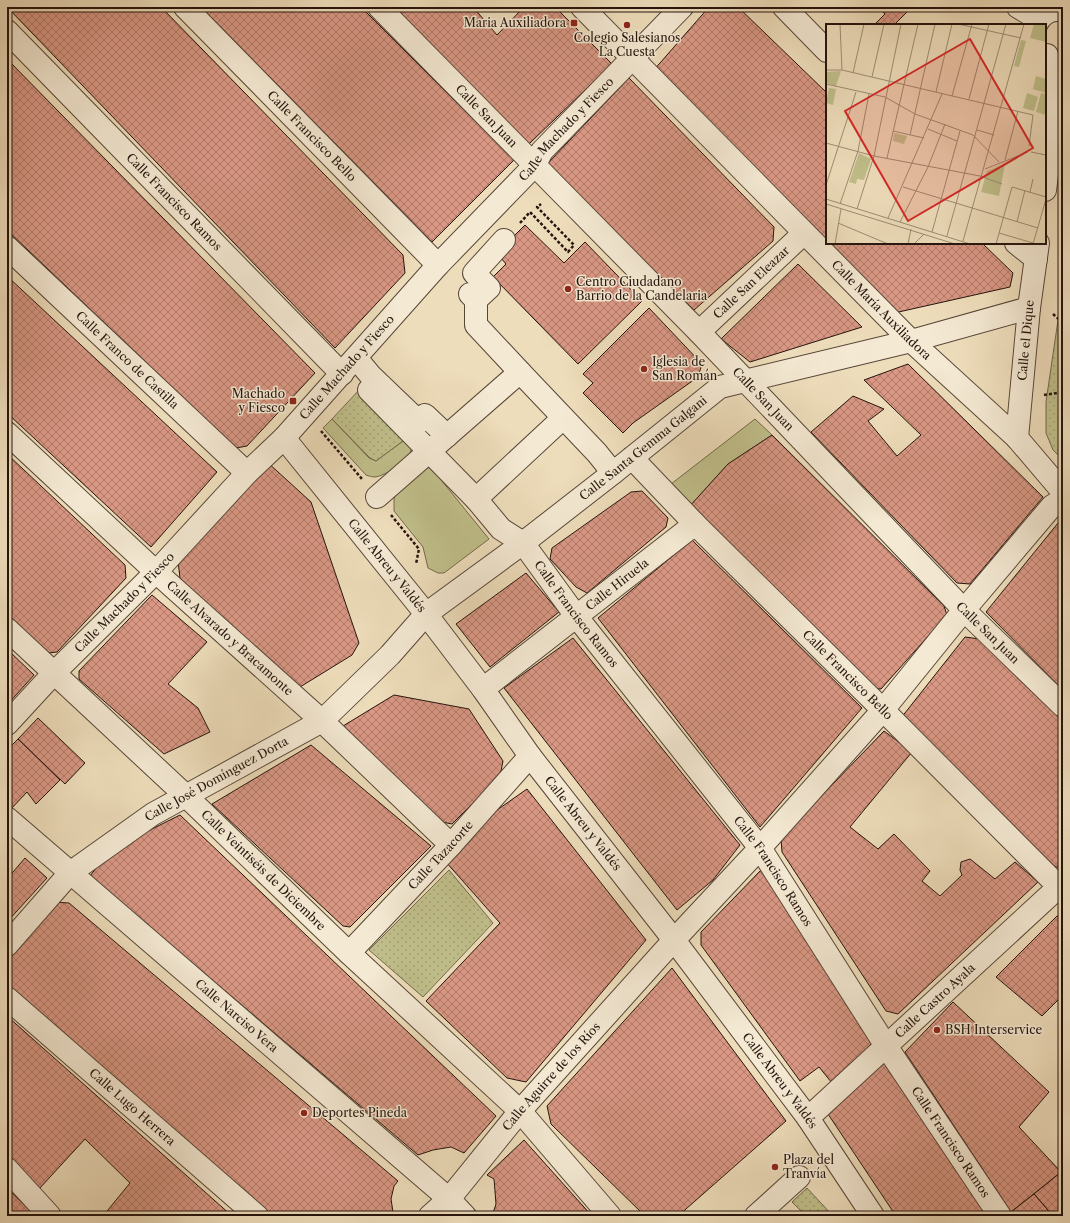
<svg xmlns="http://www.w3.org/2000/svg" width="1070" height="1223" font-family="'Libre Caslon Text',serif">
<defs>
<pattern id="park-dots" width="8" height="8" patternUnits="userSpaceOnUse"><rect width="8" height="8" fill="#c0bf8b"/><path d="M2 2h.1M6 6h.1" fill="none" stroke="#a5a377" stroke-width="1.8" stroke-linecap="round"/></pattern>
<pattern id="building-cross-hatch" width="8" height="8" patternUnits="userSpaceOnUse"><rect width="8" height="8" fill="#d99784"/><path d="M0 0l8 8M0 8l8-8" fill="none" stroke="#b07a6a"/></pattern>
</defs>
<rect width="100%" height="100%" fill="#edb"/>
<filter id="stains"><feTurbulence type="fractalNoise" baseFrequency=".005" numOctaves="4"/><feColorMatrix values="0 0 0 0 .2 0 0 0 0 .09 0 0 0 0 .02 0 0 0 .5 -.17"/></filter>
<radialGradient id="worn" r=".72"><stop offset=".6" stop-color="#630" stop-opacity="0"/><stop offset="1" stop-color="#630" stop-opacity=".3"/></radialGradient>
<g fill="#c0bf8b" stroke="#726a4c">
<path d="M332,419L369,458L376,461L407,438C408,440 411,444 411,447C413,459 385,476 375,477C372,477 369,476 366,475L323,428Z"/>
<polygon points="755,419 772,435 728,464 689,507 671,484"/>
<polygon points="429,465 489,539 444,573 438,573 428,568 423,547 394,511 394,499 396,491"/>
</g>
<g fill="url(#park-dots)" stroke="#726a4c">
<polygon points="1063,286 1063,460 1053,450 1046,433 1046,402"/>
<polygon points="360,389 407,438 376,461 370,458 332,419"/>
<polygon points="449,870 493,923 423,997 369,950"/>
<polygon points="807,1188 833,1216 806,1216 792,1202"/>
</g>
<g fill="url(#building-cross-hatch)" stroke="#25140d">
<polygon points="7,7 161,7 403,255 405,273 335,348"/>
<polygon points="201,7 361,7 514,160 432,242"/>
<polygon points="392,7 473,7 497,35 524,7 555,7 612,64 529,144"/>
<polygon points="709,7 738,7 827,93 827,243 982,243 1013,273 1010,287 894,313 653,71"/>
<polygon points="878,7 912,7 895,24 897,25 874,25 885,14"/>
<polygon points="7,59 315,373 247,446 236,448 7,230"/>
<polygon points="629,78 774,227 773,241 694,310 547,164"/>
<polygon points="525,225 564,263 585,242 642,301 578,364 493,277 506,264 501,258 508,242"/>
<polygon points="798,264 862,327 750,362 721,339"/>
<polygon points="7,276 217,472 151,547 7,413"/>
<polygon points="649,308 702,364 698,377 633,423 623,433 583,393 593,383 583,374"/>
<polygon points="908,364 1043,497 970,584 957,583 811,432 853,396 884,409 868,421 897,456 921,435 864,380"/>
<polygon points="772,435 944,606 947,615 881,689 867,688 689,507 728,464"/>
<polygon points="7,454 125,565 126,578 57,652 48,653 7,615"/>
<polygon points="266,461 311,502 359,643 352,655 300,687 283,681 180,578 178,561"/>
<polygon points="642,491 668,518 666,527 587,593 576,587 550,559 552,548 631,492"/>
<polygon points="1058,523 1063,528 1063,690 986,612"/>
<polygon points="692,540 862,708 760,827 598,618"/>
<polygon points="526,573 559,612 490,667 456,624"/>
<polygon points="152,595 207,642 168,684 198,708 210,732 164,754 79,679 79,671"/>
<polygon points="965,637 980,639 1063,722 1063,867 1062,868 1052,866 901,718"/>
<polygon points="573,638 740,845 713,880 677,910 504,688"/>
<polygon points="7,649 34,675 7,705"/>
<polygon points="394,695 469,709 503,761 500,776 452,824 442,822 343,726"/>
<polygon points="38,718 85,763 65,784 18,739"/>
<polygon points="884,731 912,752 850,827 878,849 894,834 930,871 922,881 940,896 962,875 960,870 961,862 970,859 995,879 1015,862 1038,882 898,1014 886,1011 782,852 781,838"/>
<polygon points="18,739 60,780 36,804 27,792 10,810 7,808 7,750"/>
<polygon points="311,745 431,846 350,927 343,926 212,804"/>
<polygon points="527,789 646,940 526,1082 507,1078 426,1001 500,923 445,861 477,824"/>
<polygon points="180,815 496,1116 464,1153 451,1147 433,1150 418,1155 90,876 110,850"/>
<polygon points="25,858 47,878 7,922 7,879"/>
<polygon points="762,869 872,1043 832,1083 819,1067 800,1081 701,945 701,932"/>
<polygon points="53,902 69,903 398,1181 394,1186 391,1199 393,1212 395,1216 271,1216 7,990 7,955"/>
<polygon points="1057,916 1063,917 1063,995 1042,1016 996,977"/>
<polygon points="672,968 786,1121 678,1216 645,1216 551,1124 547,1106"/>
<polygon points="953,1002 1049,1092 1019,1127 1061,1172 1011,1212 905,1052"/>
<polygon points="7,1016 232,1216 103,1216 130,1183 85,1139 39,1189 7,1154"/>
<polygon points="885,1057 991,1216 896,1216 828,1114"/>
<polygon points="524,1140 592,1216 489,1216 493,1213 496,1204 494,1179 487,1175"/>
<polygon points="1061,1172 1063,1174 1063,1216 1053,1216 1034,1194"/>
<polygon points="7,1188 36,1216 7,1216"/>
<polygon points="1034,1194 1053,1216 1013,1216 1011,1212"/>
</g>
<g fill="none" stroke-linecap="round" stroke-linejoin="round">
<g stroke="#574638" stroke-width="24">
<g id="street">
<path id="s1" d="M185,7L438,265"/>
<path id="s2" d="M379,7L699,332L964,610L1063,706"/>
<path id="s3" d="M582,7L911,341L1017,438L1063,492"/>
<polyline points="784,7 827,51"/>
<polyline points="1018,7 1038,19"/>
<path d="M1036,25C1041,14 1050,8 1063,10"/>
<path id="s4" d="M7,31L342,374"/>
<polyline points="1047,55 1057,98"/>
<polyline points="1045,190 1057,98 1063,79"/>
<polyline points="1016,243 1036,259"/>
<path id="s5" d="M7,247L247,473"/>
<polyline points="470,294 476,300 476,325 520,372"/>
<polyline points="476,300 489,288 474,273 504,240"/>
<path id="s6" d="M699,332L804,233"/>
<polyline points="356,358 371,376 419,422 425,415 447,436"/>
<polyline points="369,390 476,499 563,418"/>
<path id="s7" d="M7,433L156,572L322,721L451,845"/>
<path id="s8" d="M284,438L426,614L483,689L530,756L674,940L808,1118L873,1216"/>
<path id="s9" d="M1017,438L1029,308L1038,243"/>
<path id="s10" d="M632,458L695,524L883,710L1063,891"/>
<polyline points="377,497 520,372 597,453 613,473"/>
<path id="s11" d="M476,499L501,529L523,543L576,616L760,848L886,1046L1000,1216"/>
<path id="s12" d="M7,629L186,796L349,953L520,1111L610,1216"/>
<path id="s13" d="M483,689L695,524"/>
<path id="s14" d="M7,724L54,673L156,572L247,473L284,438L438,265L534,166L542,151L682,7"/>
<path id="s15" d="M7,818L449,1199L465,1216"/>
<path id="s16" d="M7,945L70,873L153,814L322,721L390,655L426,614L523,543L613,473L720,387L911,341L1029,308"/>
<path id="s17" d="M349,953L451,845L530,756"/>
<path id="s18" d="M7,998L257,1216"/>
<path id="s19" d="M808,1118L1063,883"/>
<polyline points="7,1169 50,1216"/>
<path id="s20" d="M430,1216L449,1199L520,1111L674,940L760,848L883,710L964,610L1052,506L1063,499"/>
<polyline points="756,1216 799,1177"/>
</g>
</g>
<g stroke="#25140d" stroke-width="2.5" stroke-dasharray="3 2" stroke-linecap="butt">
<polyline points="520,223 530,212 568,252 574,245 537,207 541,204"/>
<polyline points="1053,314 1063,323"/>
<polyline points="1044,395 1063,392"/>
<polyline points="321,431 362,479"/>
<polyline points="391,515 419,549 416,564"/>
</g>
<use href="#street" stroke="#f4e9d3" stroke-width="22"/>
</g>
<g fill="#8f2418" stroke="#f4e9d3" stroke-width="1.5">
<rect x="570" y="19" width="8" height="8" rx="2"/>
<circle cx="627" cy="25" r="4"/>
<circle cx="568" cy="289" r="4"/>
<circle cx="644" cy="369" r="4"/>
<rect x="289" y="397" width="8" height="8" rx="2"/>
<circle cx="937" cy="1030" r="4"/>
<circle cx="304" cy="1113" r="4"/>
<circle cx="775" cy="1167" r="4"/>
</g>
<g text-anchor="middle" stroke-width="3" stroke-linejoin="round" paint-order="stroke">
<g font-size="12" fill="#25140d" stroke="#f4e9d3" text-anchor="start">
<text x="566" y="27" text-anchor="end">Maria Auxiliadora</text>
<text x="627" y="42" text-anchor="middle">Colegio Salesianos<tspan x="627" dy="14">La Cuesta</tspan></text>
<text x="576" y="286">Centro Ciudadano<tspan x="576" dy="14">Barrio de la Candelaria</tspan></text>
<text x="652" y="366">Iglesia de<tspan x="652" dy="14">San Román</tspan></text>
<text x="285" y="398" text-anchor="end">Machado<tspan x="285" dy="14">y Fiesco</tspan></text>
<text x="945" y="1034">BSH Interservice</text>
<text x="312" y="1117">Deportes Pineda</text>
<text x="783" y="1164">Plaza del<tspan x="783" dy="14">Tranvía</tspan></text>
</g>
<g font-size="12" fill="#25140d" stroke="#f4e9d3">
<text dy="4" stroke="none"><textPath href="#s2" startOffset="153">Calle San Juan</textPath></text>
<text dy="4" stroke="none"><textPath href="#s14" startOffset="817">Calle Machado y Fiesco</textPath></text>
<text dy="4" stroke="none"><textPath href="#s1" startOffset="181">Calle Francisco Bello</textPath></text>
<text dy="4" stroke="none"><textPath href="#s4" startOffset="239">Calle Francisco Ramos</textPath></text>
<text dy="4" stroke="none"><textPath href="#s6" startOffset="72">Calle San Eleazar</textPath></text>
<text dy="4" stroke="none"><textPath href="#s3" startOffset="426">Calle María Auxiliadora</textPath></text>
<text dy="4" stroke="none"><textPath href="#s9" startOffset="98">Calle el Dique</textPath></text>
<text dy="4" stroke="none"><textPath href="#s5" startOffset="165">Calle Franco de Castilla</textPath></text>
<text dy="4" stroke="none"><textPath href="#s14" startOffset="493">Calle Machado y Fiesco</textPath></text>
<text dy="4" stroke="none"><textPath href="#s2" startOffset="549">Calle San Juan</textPath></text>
<text dy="4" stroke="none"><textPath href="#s16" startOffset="813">Calle Santa Gemma Galgani</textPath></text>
<text dy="4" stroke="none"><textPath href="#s8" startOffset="164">Calle Abreu y Valdés</textPath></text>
<text dy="4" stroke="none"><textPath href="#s13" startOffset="170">Calle Hiruela</textPath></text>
<text dy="4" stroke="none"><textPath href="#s14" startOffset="169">Calle Machado y Fiesco</textPath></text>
<text dy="4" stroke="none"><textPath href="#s11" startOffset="154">Calle Francisco Ramos</textPath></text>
<text dy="4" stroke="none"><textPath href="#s2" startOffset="873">Calle San Juan</textPath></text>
<text dy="4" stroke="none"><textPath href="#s7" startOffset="303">Calle Alvarado y Bracamonte</textPath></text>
<text dy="4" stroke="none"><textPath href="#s10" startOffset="306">Calle Francisco Bello</textPath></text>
<text dy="4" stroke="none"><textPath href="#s16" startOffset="270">Calle José Domínguez Dorta</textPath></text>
<text dy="4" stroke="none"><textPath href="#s8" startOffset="488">Calle Abreu y Valdés</textPath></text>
<text dy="4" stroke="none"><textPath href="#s17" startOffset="134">Calle Tazacorte</textPath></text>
<text dy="4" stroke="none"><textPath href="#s12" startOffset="352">Calle Veintiséis de Diciembre</textPath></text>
<text dy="4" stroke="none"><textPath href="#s11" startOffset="478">Calle Francisco Ramos</textPath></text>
<text dy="4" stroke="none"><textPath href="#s19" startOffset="173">Calle Castro Ayala</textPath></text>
<text dy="4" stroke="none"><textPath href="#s15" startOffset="303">Calle Narciso Vera</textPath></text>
<text dy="4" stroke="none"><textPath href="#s20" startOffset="185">Calle Aguirre de los Ríos</textPath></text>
<text dy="4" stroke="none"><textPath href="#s8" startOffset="812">Calle Abreu y Valdés</textPath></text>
<text dy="4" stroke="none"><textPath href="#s18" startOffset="166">Calle Lugo Herrera</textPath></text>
<text dy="4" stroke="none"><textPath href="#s11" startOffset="802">Calle Francisco Ramos</textPath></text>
</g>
</g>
<g transform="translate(826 24)">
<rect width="220" height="220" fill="#edb"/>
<path d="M208,0H220V18L204,14ZM195,16L200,17L193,43L188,42ZM210,52L220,55V69L207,65ZM3,64L10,65L7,81L0,79ZM201,69L212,73L208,87L197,84ZM215,69L220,70V91L210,88Z" fill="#c0bf8b"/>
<path d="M15,47L10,62L0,59V48ZM68,109L81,112L78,120L67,117ZM33,129L45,135L38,156L31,155L30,160L23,158ZM179,140L173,172L155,168L161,147Z" fill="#c0bf8b"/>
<path fill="none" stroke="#9e8d75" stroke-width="1" d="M14,0L16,46M132,0L195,14M0,46H16L207,91L203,122M27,49L38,0M46,53L58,0M0,60L59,73L89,90L147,111L173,138M110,68L126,0M126,72L146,0M143,75L163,0M102,105L131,117M151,106L168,111M67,107L98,114M84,111L109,0M0,119L48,132L154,152L176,160M205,128L220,131M61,134L92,0M179,136L192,87M159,145L202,128M0,161L30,68M77,163L212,204M204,168L207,155M0,175L144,220M0,180L129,220M14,180L32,127L43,70M31,185L48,132L75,0M62,194L116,70M74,198L102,143L119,100M191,198L199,166M12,199L62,220M106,208L134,107M173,209L207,219M121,212L180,0M137,217L198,0M9,220L15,185M82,220L85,205M88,220L98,210M170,220L186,163L220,173M207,220L220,175"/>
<path fill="#d62828" fill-opacity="0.15" stroke="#d62828" stroke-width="2" d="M144,15L207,124L82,197L19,87Z"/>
<rect width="220" height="220" fill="none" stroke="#25140d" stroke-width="2"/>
</g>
<rect width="1070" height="1223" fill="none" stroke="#edb" stroke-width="24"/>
<rect x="8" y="8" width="1054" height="1207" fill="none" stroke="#25140d" stroke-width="2"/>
<rect x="12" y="12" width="1046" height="1199" fill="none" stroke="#25140d"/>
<rect width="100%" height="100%" filter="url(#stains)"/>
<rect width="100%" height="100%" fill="url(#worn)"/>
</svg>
